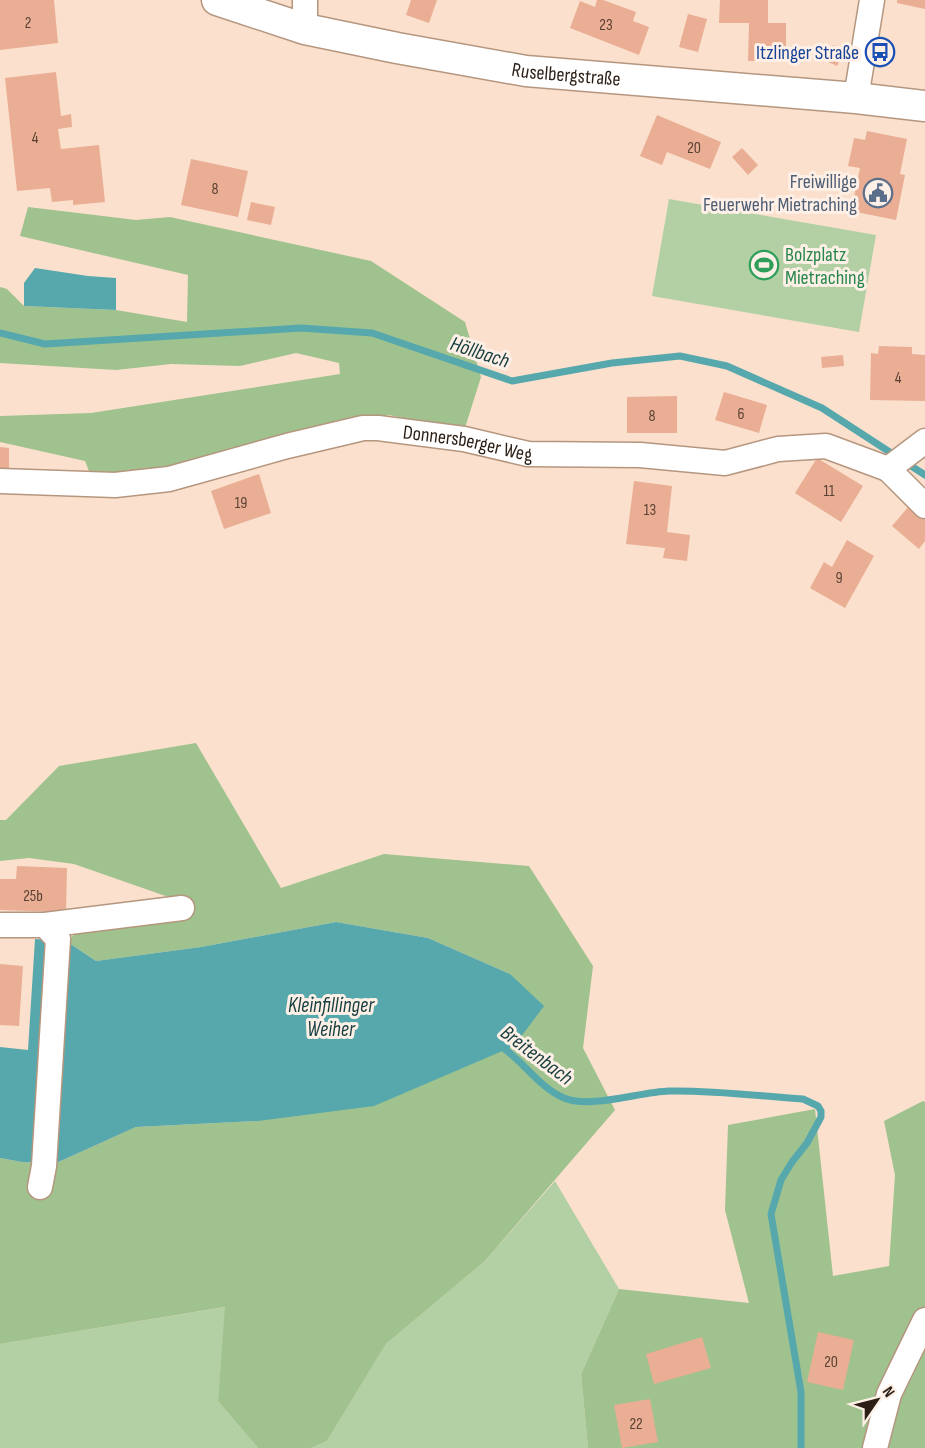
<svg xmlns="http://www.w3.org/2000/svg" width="925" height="1448" font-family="'Sofia Sans Condensed',sans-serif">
<rect width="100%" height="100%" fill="#fbe0cd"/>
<g fill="#b2d0a4">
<polygon points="669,199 876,235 859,332 652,296"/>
<polygon points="555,1181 619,1289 581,1374 588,1448 311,1448 327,1441 386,1344 485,1261"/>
<polygon points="226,1307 218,1401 258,1448 0,1448 0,1344"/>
</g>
<g fill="#9fc28f">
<polygon points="28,207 136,220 170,217 371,261 465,322 481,377 464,431 389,415 306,436 94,484 85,461 0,442 0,416 91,413 340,374 339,363 296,353 240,366 171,364 116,370 0,363 0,287 7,289 24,306 116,310 187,322 188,275 20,236"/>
<polygon points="196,743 281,888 384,854 529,866 593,966 583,1048 615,1110 485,1261 386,1344 327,1441 311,1448 258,1448 218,1401 225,1307 0,1344 0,1158 22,1162 54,1164 136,1127 258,1121 510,974 428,938 336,922 201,947 96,961 66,941 83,928 177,900 74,864 29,858 0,861 0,820 6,820 59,766"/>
<polygon points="923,1101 925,1102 925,1448 588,1448 581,1374 619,1289 749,1303 725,1210 728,1125 815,1109 833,1276 889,1266 895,1175 884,1121"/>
</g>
<g fill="#56a8ac">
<polygon points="35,268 88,276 116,278 116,310 24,306 24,283"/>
<polygon points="336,922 428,938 510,974 544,1006 514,1046 374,1106 258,1121 136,1127 54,1164 22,1162 0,1158 0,1047 28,1050 35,939 66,941 96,961 201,947"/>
</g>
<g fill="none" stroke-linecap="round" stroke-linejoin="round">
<g stroke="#56a8ac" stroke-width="7">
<polyline points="0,333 45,344 301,328 372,333 512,381 612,363 680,356 727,366 822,408 925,475"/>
<path d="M500,1046C522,1059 538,1087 564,1098C590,1109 639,1092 669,1091C713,1090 758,1096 803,1099L818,1106L821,1111V1117L807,1143L792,1162L781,1180L771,1214L801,1392V1448"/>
</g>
</g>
<g fill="#eaae94">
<polygon points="0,0 54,0 58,43 0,50"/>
<polygon points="411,0 437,0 429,23 406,15"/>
<polygon points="597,0 603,0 636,12 633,21 649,27 639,55 570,28 580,1 595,7"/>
<polygon points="720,0 768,0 768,23 786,23 786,61 748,61 749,23 719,23"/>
<polygon points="897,0 925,0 925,9 897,3"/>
<polygon points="688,14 707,19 698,52 679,47"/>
<polygon points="833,45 844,50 837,66 826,61"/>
<polygon points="56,72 61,116 71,114 72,127 58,129 61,149 99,145 105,202 73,205 73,200 52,202 50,188 17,191 5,78"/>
<polygon points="657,115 721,142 710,169 667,152 662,165 640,156"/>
<polygon points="867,131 907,139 900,174 905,175 896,220 851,211 860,168 848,166 854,138 865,140"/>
<polygon points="742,148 758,165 748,175 732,157"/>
<polygon points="191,159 248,171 238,217 181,205"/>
<polygon points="251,202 275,207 271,225 247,220"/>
<polygon points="879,346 912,347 912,354 925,355 925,401 870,400 871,353 878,354"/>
<polygon points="843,355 844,366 822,368 821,357"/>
<polygon points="724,392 767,405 759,433 715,420"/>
<polygon points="677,396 677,433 627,433 627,397"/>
<polygon points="0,447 9,448 9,476 0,476"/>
<polygon points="817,458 863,486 841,522 795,493"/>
<polygon points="259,474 271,513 224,529 211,491"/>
<polygon points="634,481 672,486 667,532 690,535 687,561 663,558 665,548 626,544"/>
<polygon points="909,506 925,520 925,541 919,549 892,526"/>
<polygon points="847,540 874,556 845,608 810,588 824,562 832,567"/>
<polygon points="17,866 67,868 66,912 0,910 0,879 16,879"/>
<polygon points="0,964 23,966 19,1026 0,1025"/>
<polygon points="818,1332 854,1340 843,1390 807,1382"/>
<polygon points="702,1337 711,1368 654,1384 646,1354"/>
<polygon points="650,1399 658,1442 622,1448 614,1405"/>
</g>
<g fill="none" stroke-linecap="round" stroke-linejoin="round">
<g stroke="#b5967f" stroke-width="27">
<g id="minor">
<polyline points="305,0 305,29"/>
<polyline points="856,98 872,0"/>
<polyline points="888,469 925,506"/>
<path id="s1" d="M0,481L115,485L169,479L287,446L363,428H378L464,439L528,454L640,455L725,463L778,449L826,446L888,469L925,441"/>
<polyline points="0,925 45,925 182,908"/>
<polyline points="40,1187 44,1166 58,939 45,925"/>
<polyline points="875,1448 889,1394 925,1320"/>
</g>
</g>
<g stroke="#b5967f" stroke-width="33">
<g id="major">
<path id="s2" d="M217,0L305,29L397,48L526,71L856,98L925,106"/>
</g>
</g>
<use href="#minor" stroke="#fff" stroke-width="24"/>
<use href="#major" stroke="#fff" stroke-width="30"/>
</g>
<defs>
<g id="bus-ring" transform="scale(1.5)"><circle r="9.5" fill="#fef0e6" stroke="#1a4fb4" stroke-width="1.5"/><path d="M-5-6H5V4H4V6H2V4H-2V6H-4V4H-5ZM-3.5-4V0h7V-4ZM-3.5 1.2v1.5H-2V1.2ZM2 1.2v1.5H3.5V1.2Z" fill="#1a4fb4"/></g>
<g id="civic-ring" transform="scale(1.5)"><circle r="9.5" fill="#fef0e6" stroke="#5c6f8a" stroke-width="1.5"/><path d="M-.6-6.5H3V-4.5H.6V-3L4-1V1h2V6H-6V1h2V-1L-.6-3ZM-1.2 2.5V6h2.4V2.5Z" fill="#5c6f8a"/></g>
<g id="stadium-ring" transform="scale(1.5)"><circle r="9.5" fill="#fef0e6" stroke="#2e9e5b" stroke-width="1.5"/><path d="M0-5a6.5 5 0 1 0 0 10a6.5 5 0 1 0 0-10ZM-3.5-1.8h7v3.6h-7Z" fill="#2e9e5b"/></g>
</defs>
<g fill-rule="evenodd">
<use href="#bus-ring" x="880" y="52"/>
<use href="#civic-ring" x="878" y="193"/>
<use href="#stadium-ring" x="764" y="265"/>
</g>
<g text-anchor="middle" stroke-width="6" stroke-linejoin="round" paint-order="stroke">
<g font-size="16" fill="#5a4235">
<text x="28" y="28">2</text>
<text x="606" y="30">23</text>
<text x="35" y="143">4</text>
<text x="694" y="153">20</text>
<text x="215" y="194">8</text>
<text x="898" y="383">4</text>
<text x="741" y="419">6</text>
<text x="652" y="421">8</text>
<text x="829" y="496">11</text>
<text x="241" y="508">19</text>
<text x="650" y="515">13</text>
<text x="839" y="583">9</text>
<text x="33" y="901">25b</text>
<text x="831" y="1367">20</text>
<text x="636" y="1429">22</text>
</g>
<g font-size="20" fill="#164399" stroke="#fef0e6" text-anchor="end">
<text x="859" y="59">Itzlinger Straße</text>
</g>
<g font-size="20" fill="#2a1e15" stroke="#fef0e6">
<text dy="7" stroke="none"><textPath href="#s2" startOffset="358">Ruselbergstraße</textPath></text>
<text dy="7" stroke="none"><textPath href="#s1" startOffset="476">Donnersberger Weg</textPath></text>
</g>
<g font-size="20" fill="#4e5e75" stroke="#fef0e6" text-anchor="end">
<text x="857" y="188">Freiwillige<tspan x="857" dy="23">Feuerwehr Mietraching</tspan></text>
</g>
<g font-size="20" fill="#27864d" stroke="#fef0e6" text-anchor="start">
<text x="785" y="261">Bolzplatz<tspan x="785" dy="23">Mietraching</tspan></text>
</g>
<g font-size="21" font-style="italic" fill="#173f41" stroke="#fef0e6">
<text transform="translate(480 352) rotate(18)" y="7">Höllbach</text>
<text x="331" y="1012">Kleinfillinger<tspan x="331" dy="24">Weiher</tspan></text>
<text transform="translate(537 1055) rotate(37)" y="7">Breitenbach</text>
</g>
</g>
<g transform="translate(877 1400) rotate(55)" stroke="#fef0e6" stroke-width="4.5" paint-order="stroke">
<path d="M0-4.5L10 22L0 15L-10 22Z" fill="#2a1e15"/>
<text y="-9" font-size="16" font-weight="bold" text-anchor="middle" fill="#2a1e15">N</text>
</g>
</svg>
